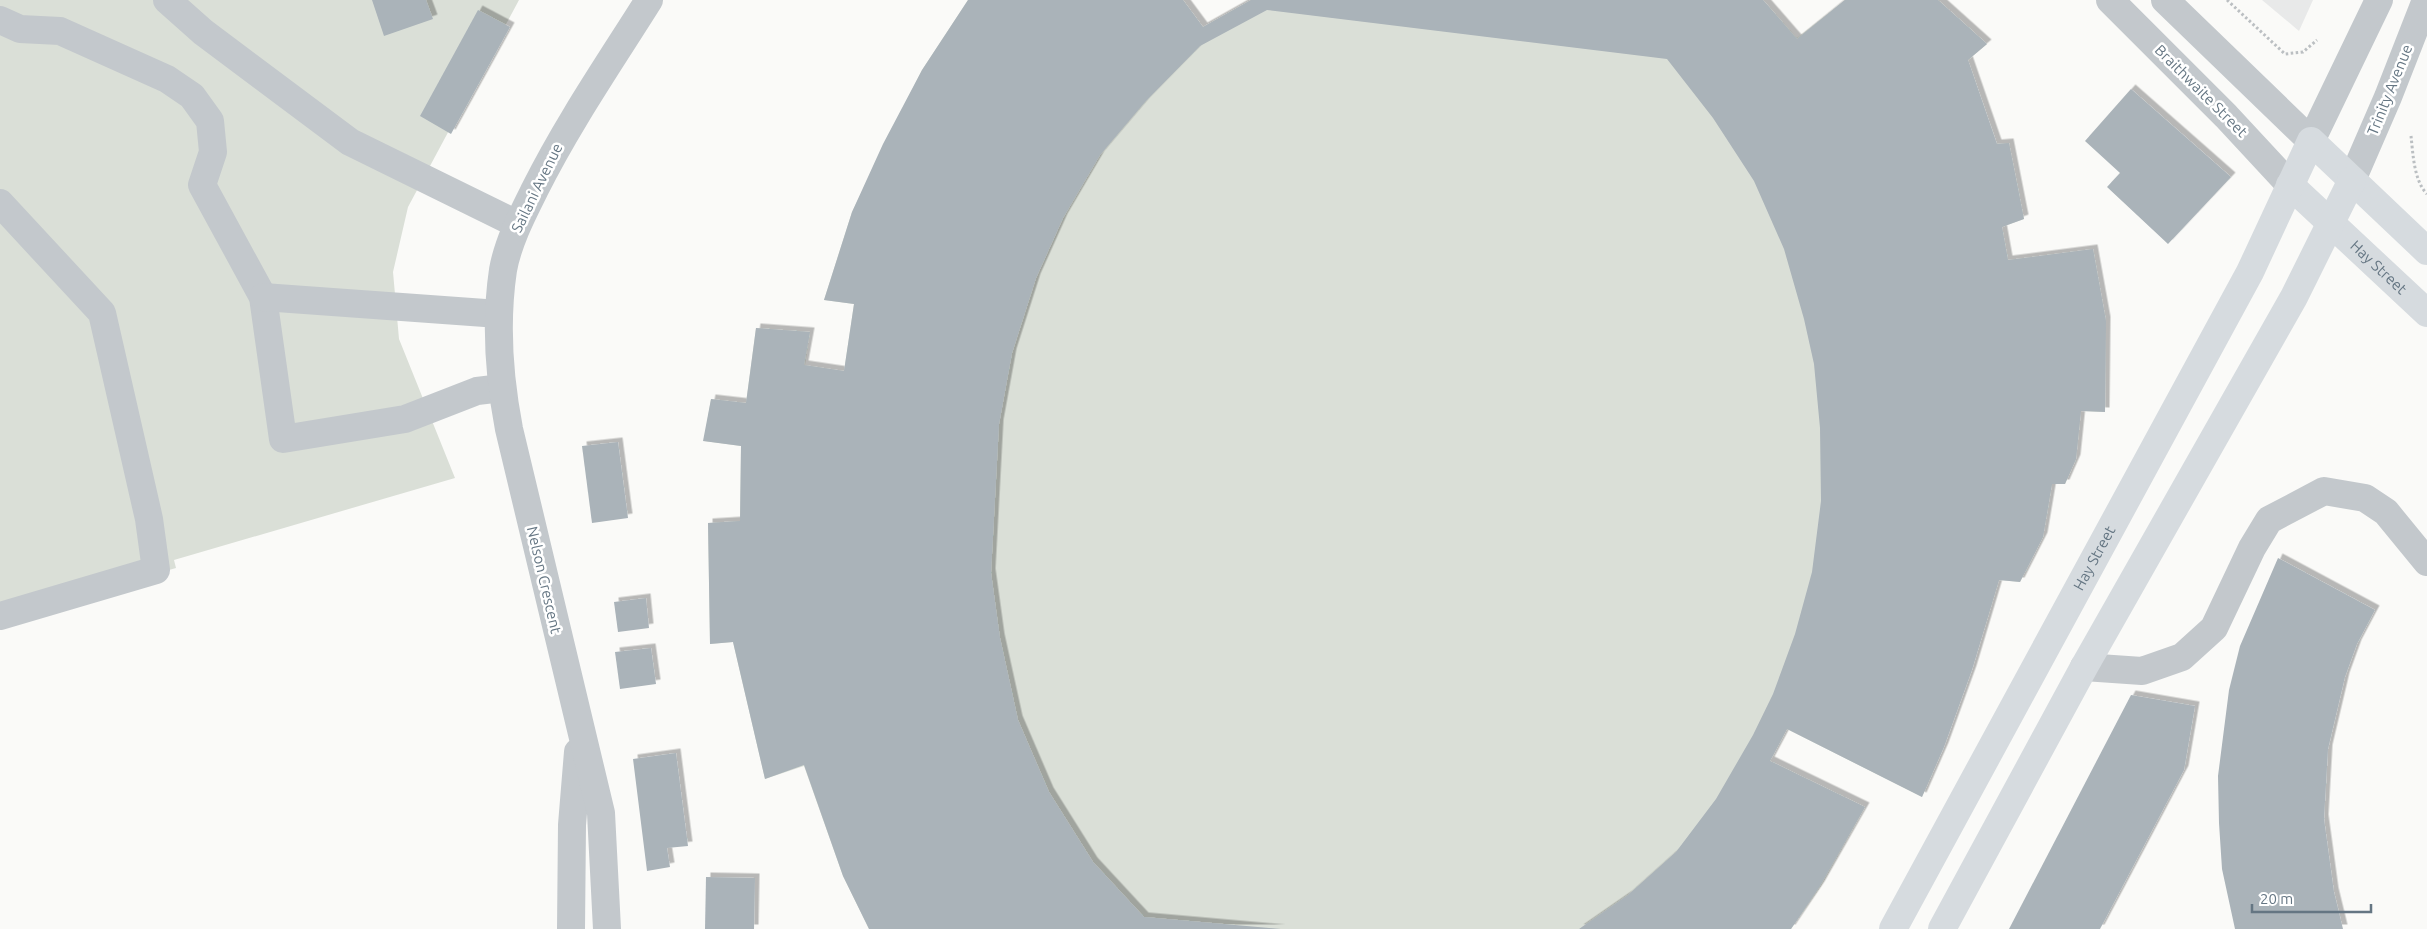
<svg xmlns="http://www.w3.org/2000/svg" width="2427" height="929" font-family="Ubuntu,sans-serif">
<defs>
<filter id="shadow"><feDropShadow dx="4.5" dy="-4.5" stdDeviation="0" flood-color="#0004"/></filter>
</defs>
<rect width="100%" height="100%" fill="#fafaf8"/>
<polygon fill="#e8e9e9" points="2262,0 2313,0 2299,31"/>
<g fill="#dadfd7">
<polygon points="0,0 519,0 408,207 393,272 399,339 455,478 174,560 176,568 0,618"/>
<path d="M968,0H1183L1203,27L1251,0H1763L1797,38L1845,0H1938L1987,44L1968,60L1996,144L2009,143L2024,219L2002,227L2008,260L2093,249L2106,321L2105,412L2081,411L2076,459L2065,484H2052L2043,537L2020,582L1999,580C1977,654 1954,726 1922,797L1787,729L1770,761L1865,807L1821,886L1791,929H869L843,876L804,766L765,779L733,642L710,644L708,523L740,521L741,446L704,441L711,399L746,403L756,328L810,332L805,365L844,371L854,304L824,300L852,212L922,70Z"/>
</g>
<g fill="#aab3b9" filter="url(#shadow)">
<polygon points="372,0 426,0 433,19 384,36"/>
<polygon points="968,0 1183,0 1203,27 1251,0 1763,0 1797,39 1845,0 1938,0 1987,44 1968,60 1997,144 2009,143 2024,219 2002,227 2008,260 2093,249 2106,321 2105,412 2081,411 2076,459 2065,484 2052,484 2043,537 2020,582 1999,580 1972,670 1944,747 1922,797 1787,729 1770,761 1865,807 1820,886 1791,929 1579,929 1628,895 1676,852 1716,799 1753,735 1773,694 1795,634 1812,572 1821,501 1820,428 1814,364 1804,319 1784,249 1754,181 1713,118 1667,59 1267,10 1200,46 1145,102 1100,155 1063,218 1036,278 1012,353 999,424 991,573 1000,638 1018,720 1049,792 1093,862 1144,917 1281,929 869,929 843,876 804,765 765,779 733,642 710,644 708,523 740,521 741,446 703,441 711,399 746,403 756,328 810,332 804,365 844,371 854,304 824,300 852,212 883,144 922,70"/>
<polygon points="478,10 510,27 451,134 420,116"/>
<polygon points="2131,89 2231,177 2168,244 2107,187 2120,173 2085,141"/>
<polygon points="618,442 628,518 592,523 582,446"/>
<polygon points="2278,558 2375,610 2357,644 2345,677 2328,749 2324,819 2334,892 2343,929 2235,929 2222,869 2219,823 2218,776 2229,690 2240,646"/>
<polygon points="646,598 649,628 618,632 614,602"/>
<polygon points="651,648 656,684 620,689 615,652"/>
<polygon points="2131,695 2195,706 2184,770 2100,929 2009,929"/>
<polygon points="676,753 688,846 667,848 670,867 647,871 633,759"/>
<polygon points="706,877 755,878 754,929 705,929"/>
</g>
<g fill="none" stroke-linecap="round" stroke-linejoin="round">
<g stroke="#bbbfc2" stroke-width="3" stroke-dasharray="2.5 2.5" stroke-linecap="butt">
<polyline points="2227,0 2285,54 2303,52 2317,40"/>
<path d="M2411,136C2413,154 2414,181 2427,194"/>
</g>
<g stroke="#c3c8cc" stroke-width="28">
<polyline points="167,0 203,32 350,142 517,224"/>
<polyline points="2110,0 2226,116 2290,185"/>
<polyline points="2165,0 2311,141 2379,0"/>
<polyline points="0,20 20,29 60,31 167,79 192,96 210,121 213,152 202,185 263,297 283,439 405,419 477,391 502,388"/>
<polyline points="2352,180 2388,97 2426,0"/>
<polyline points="0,203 102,313 149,519 156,570 0,616"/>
<polyline points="263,297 499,314"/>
<polyline points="2084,667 2142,671 2182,657 2214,628 2252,548 2269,520 2324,491 2365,498 2386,512 2427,562"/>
<polyline points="571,929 572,825 578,752"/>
<path d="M607,929L601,813L509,429C499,377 495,324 503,270C508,242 522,215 535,189C568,123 610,62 649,0"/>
</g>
<g stroke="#d6dbdf" stroke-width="28">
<path id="s1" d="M2290,185L2427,313"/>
<path id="s2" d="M1893,929L2250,272L2311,141L2427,251"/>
<polyline points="1942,929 2084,667 2294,297 2352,180"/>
</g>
</g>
<g text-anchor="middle" stroke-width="5" stroke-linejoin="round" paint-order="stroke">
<g font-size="15" fill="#657683" stroke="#fff">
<text transform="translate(2390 90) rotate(-68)" y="5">Trinity Avenue</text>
<text transform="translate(2201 91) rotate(45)" y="5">Braithwaite Street</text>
<text transform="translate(537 188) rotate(-64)" y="5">Sailani Avenue</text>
<text dy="5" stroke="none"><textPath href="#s1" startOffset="121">Hay Street</textPath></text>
<text dy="5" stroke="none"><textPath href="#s2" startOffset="422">Hay Street</textPath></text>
<text transform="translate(544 580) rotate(77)" y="5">Nelson Crescent</text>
</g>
</g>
<path d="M2252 904v8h119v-8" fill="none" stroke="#657683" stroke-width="2.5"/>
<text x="2260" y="904" font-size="15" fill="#657683" stroke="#ffffff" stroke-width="4" paint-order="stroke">20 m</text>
</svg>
